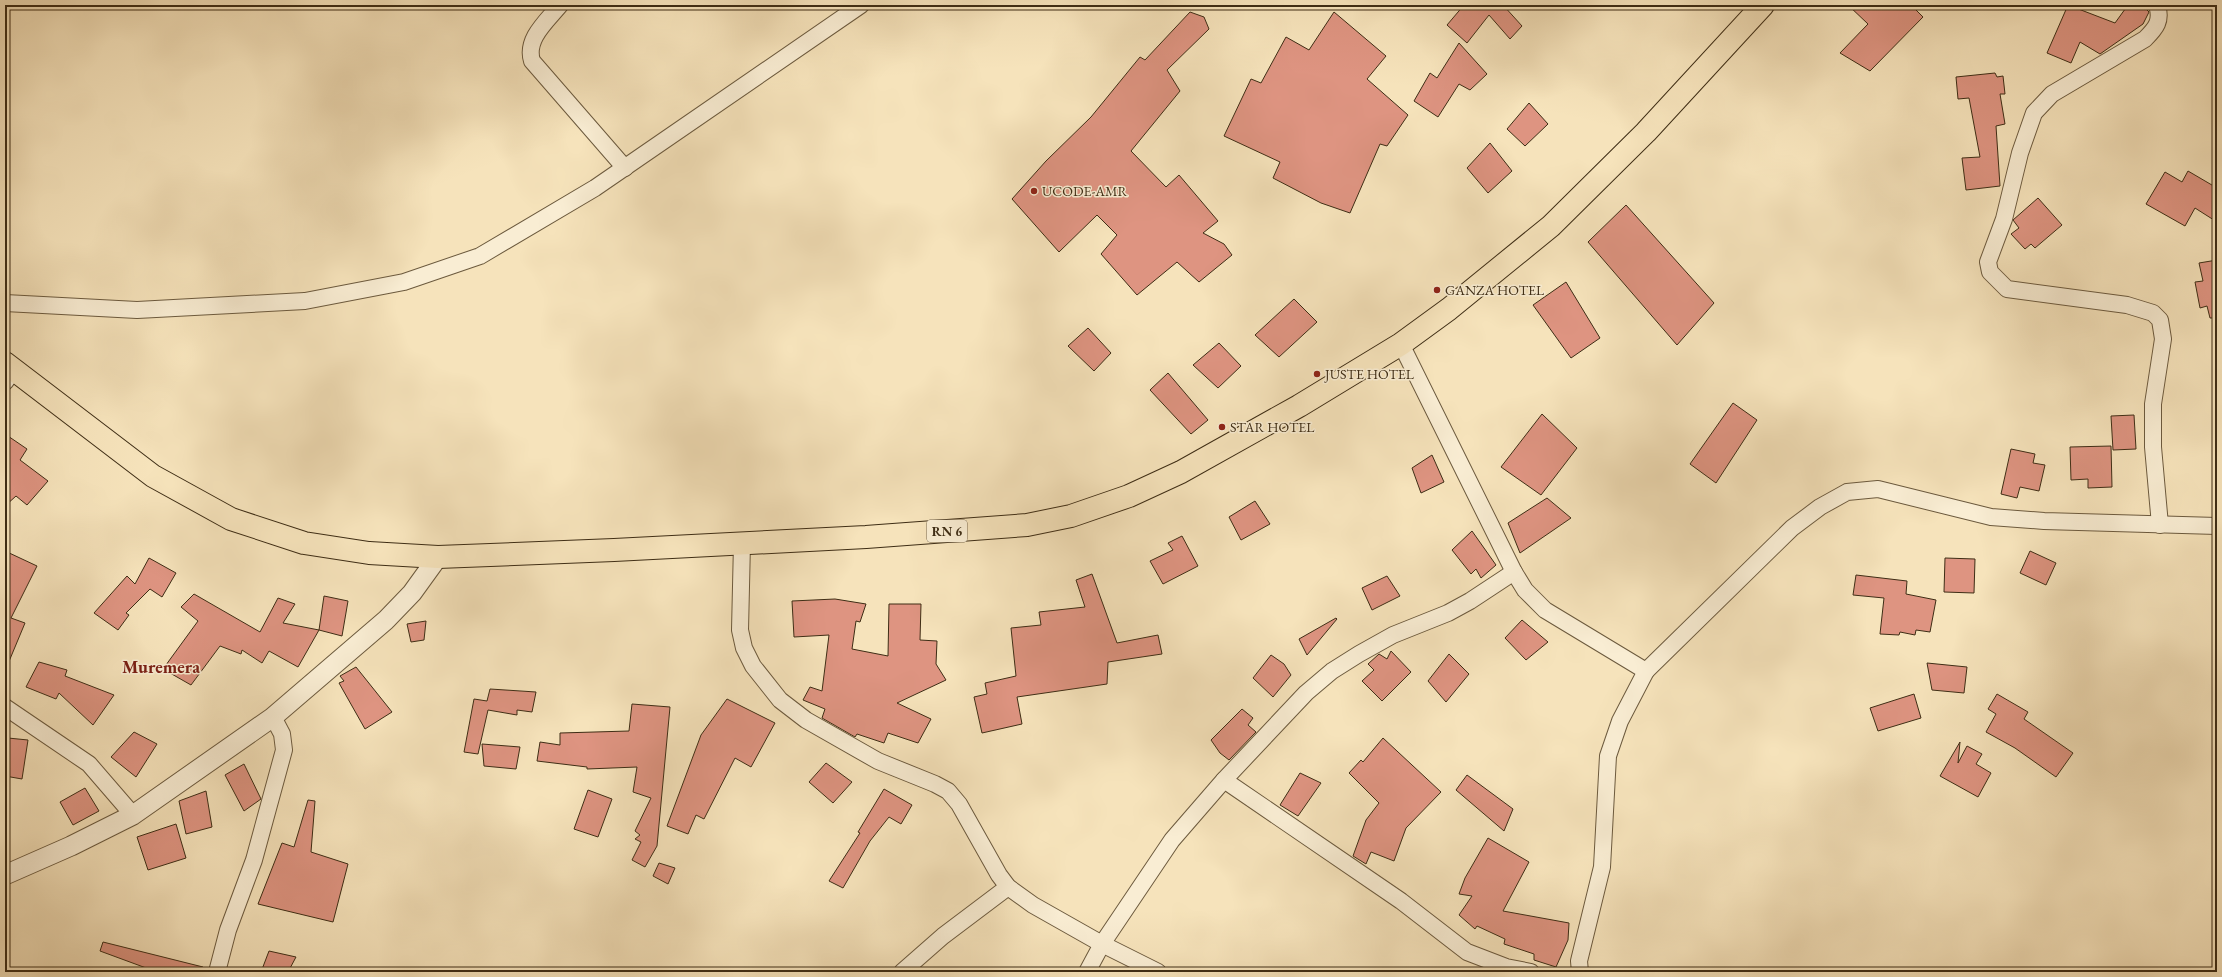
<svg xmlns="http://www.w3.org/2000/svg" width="2222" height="977" font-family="'EB Garamond',serif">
<rect width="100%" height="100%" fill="#f6e3bb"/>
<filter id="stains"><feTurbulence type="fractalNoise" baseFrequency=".005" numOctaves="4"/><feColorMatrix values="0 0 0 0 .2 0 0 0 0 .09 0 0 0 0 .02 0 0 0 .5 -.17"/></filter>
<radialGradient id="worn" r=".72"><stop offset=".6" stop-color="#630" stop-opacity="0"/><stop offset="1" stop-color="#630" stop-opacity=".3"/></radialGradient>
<g fill="#de9481" stroke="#3e2d15">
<polygon points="1464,5 1503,5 1522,26 1510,39 1489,15 1467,43 1447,25"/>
<polygon points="1848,5 1911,5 1923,17 1870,71 1840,53 1868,24"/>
<polygon points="2068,5 2115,23 2128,5 2142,5 2149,12 2143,24 2100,54 2080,42 2071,63 2047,53"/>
<polygon points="1190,12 1204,17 1209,29 1167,70 1180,91 1131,151 1166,187 1179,175 1218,221 1203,233 1224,244 1232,255 1199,282 1177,262 1137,295 1101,254 1117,235 1097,215 1059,252 1012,199 1046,161 1091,117 1140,57 1145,60"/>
<polygon points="1334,12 1386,56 1367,79 1408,115 1387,146 1380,144 1350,213 1321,203 1273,178 1280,162 1224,136 1251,79 1261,83 1286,37 1309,50"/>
<polygon points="1459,43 1487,74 1470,90 1459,84 1438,117 1414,101 1430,73 1437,78"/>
<polygon points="1995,73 1997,77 2003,76 2005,94 2000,94 2005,124 1996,126 2000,186 1966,190 1962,158 1980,157 1969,98 1958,99 1956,77"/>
<polygon points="1529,103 1548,124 1525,146 1507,129"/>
<polygon points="1490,143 1512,171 1488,193 1467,168"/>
<polygon points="2188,171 2217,188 2217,222 2195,208 2185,226 2146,204 2165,172 2182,182"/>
<polygon points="2038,198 2062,225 2035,248 2031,244 2025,249 2011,234 2019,228 2013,220"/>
<polygon points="1626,205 1714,303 1677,345 1588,242"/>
<polygon points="2217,260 2217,318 2210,318 2207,306 2200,308 2195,282 2203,281 2199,263"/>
<polygon points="1566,282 1600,338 1571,358 1533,305"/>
<polygon points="1294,299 1317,322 1279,357 1255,335"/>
<polygon points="1088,328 1111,353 1094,371 1068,346"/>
<polygon points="1219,343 1241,366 1218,388 1193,365"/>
<polygon points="1168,373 1208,420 1191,434 1150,390"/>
<polygon points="1733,403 1757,420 1716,483 1690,464"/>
<polygon points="1542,414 1577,448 1541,495 1501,467"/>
<polygon points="2134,415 2136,449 2113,450 2111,416"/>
<polygon points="5,434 27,449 20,460 48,481 27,505 16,496 5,506"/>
<polygon points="2111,446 2112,487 2088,488 2088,479 2071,480 2070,447"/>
<polygon points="2011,449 2035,454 2033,463 2045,465 2039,491 2020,487 2017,498 2001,494"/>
<polygon points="1432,455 1444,482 1421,493 1412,468"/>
<polygon points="1547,498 1571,518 1520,553 1508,523"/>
<polygon points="1255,501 1270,524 1241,540 1229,517"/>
<polygon points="1472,531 1496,565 1481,578 1476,569 1471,574 1452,550"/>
<polygon points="1182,536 1198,566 1163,584 1150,561 1173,550 1168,543"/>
<polygon points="5,551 37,566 11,618 25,623 5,671"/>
<polygon points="2030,551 2056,563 2046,585 2020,573"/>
<polygon points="149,558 176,573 162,597 150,589 126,613 129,615 118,630 94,613 127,576 135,584"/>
<polygon points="1945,558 1975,559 1974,593 1944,592"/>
<polygon points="1092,574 1117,643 1158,635 1162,654 1108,662 1107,684 1017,697 1022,724 982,733 974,697 987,694 985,683 1016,676 1011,628 1041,625 1039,612 1085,607 1076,580"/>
<polygon points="1856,575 1907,581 1906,594 1936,600 1930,632 1916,630 1915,635 1900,632 1899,635 1880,634 1884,598 1853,595"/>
<polygon points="1387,576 1400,596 1372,610 1362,588"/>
<polygon points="194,594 260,632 278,598 295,604 283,623 319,630 298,667 269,651 262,663 242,650 241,654 220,646 191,685 163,669 198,621 181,607"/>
<polygon points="324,596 348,601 342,636 319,630"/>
<polygon points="835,599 866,604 860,622 856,621 852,649 888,656 889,604 921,604 920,640 937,641 936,664 946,680 897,703 931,719 918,743 888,733 884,743 857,734 855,737 822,718 825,709 803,700 810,687 822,691 829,635 794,637 792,601"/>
<polygon points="1336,618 1337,619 1307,655 1299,639"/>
<polygon points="1522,620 1548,642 1526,660 1505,638"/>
<polygon points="426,621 424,640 411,642 407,624"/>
<polygon points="1391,651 1411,672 1382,701 1362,681 1374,670 1368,664 1379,654 1387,659"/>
<polygon points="1449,654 1469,674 1446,702 1428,681"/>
<polygon points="1271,655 1284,664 1291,675 1273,697 1253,678"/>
<polygon points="39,662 67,670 65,676 114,695 93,725 59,693 56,699 26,687"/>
<polygon points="1927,663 1967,667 1964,693 1932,690"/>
<polygon points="356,667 392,712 365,729 339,683 344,681 340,676"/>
<polygon points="490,689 536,692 532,712 517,710 517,715 488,710 478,754 464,752 474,699 487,701"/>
<polygon points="1914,694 1921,718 1878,731 1870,708"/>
<polygon points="1997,694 2028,712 2024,719 2073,753 2056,777 2015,748 1986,732 1996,714 1988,709"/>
<polygon points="727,699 775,723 751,767 735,758 704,819 696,815 688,834 667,826 701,735"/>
<polygon points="632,704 670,707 657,846 645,867 632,860 641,842 635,839 640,835 635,831 651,798 633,792 637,767 587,769 587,767 537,761 540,742 560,745 560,733 629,731"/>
<polygon points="1242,709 1253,718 1248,725 1256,732 1229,760 1220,753 1211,740"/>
<polygon points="134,732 157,744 136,777 111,757"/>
<polygon points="8,738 28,740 22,779 5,776"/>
<polygon points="1383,738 1441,792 1406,828 1394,861 1371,852 1366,864 1353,856 1366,820 1379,803 1349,773 1361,760 1363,762"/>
<polygon points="1960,742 1958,763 1967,746 1982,754 1976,764 1991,773 1978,797 1940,776"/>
<polygon points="482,744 520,747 516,769 484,766"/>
<polygon points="826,763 852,782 833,803 809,782"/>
<polygon points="244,764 261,799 244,811 225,775"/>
<polygon points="1300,773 1321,783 1298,816 1280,805"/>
<polygon points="1467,775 1513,809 1504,831 1456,790"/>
<polygon points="85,788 99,811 73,825 60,802"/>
<polygon points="884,789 912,805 901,824 889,817 870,841 843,888 829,881 860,833 858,832"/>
<polygon points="588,790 612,799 598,837 574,829"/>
<polygon points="206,791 212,827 186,834 179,801"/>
<polygon points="308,800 315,801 311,852 348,864 333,922 258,904 282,843 294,847"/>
<polygon points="176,824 186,858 148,870 137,837"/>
<polygon points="1488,838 1529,862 1503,911 1569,923 1568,940 1556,967 1534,960 1534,954 1504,944 1505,939 1477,926 1475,929 1459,915 1472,896 1459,894 1465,878"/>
<polygon points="659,863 675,868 668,884 653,876"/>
<polygon points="103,942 203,967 202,972 157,972 100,951"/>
<polygon points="269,951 296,957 288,972 261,972"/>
</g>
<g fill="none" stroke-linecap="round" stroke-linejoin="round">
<g stroke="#6c5a3e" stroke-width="18">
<g id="minor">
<path d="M560,5C547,21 525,39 532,61L625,168"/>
<path d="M2157,5C2162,21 2156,28 2145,39L2052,94L2034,113L2020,153L2004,219L1988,262L1990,272L2007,289L2127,305L2153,313L2160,320L2163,339L2153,404V447L2160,525"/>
<polyline points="5,303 137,310 305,301 404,282 480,256 595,188 861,5"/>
<polyline points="1401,344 1514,572 1525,590 1545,610 1646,671 1792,528 1820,507 1847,492 1878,489 1991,517 2044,521 2217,526"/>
<polyline points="5,382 14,370"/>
<polyline points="742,543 740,630 744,648 753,666 780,700 806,720 878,761 935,784 948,791 959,804 999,875 1008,887 1033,905 1102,944 1158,972"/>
<polyline points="5,707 89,764 133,815"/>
<polyline points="1224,780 1401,901 1467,952 1506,967 1531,972"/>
<polyline points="217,972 228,930 254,860 284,750 282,734 273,717"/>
<polyline points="902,972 943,936 1008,887"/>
<polyline points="1087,972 1102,944 1172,840 1224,780 1306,693 1332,671 1359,654 1393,635 1448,613 1470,601 1514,572"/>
<polyline points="1580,972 1579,961 1602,867 1608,756 1620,721 1646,671"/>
</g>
</g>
<g stroke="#6c5a3e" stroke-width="21">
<polyline id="tertiary" points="5,875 71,846 133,815 273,717 386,620 412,593 438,557"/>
</g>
<g stroke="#3e2d15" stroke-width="24">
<polyline id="primary" points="5,363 153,476 231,519 304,543 369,553 438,557 614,550 866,537 1027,525 1071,516 1129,496 1181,472 1299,406 1401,344 1449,309 1551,226 1646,132 1763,5"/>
</g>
<use href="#minor" stroke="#f9edd3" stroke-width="16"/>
<use href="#tertiary" stroke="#f9edd3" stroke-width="19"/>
<use href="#primary" stroke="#f6e3bb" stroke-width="22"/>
</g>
<g fill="#8f2418" stroke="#f9edd3" stroke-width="1.5">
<circle cx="1034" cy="191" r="4"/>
<circle cx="1437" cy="290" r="4"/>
<circle cx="1317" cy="374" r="4"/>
<circle cx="1222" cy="427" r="4"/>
</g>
<g text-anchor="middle" stroke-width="3" stroke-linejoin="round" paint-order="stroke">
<rect fill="#f9edd3" stroke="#76674e" stroke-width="1" x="927" y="520" width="40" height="22" rx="3"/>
<g font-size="13" font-weight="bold" fill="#3e2d15">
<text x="947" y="536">RN 6</text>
</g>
<g font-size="14" fill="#3e2d15" stroke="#f9edd3" text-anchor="start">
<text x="1042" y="196">UCODE-AMR</text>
<text x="1445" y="295">GANZA HOTEL</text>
<text x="1325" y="379">JUSTE HOTEL</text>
<text x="1230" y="432">STAR HOTEL</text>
</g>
<g font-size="18" font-weight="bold" fill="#7a1f14" stroke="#f9edd3">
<text x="161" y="673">Muremera</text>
</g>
</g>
<rect width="2222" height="977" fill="none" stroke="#f6e3bb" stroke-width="20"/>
<rect x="6" y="6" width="2210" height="965" fill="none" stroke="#3e2d15" stroke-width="2"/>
<rect x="10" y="10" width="2202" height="957" fill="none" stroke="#3e2d15"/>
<rect width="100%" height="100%" filter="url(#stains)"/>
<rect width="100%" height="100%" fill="url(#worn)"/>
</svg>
